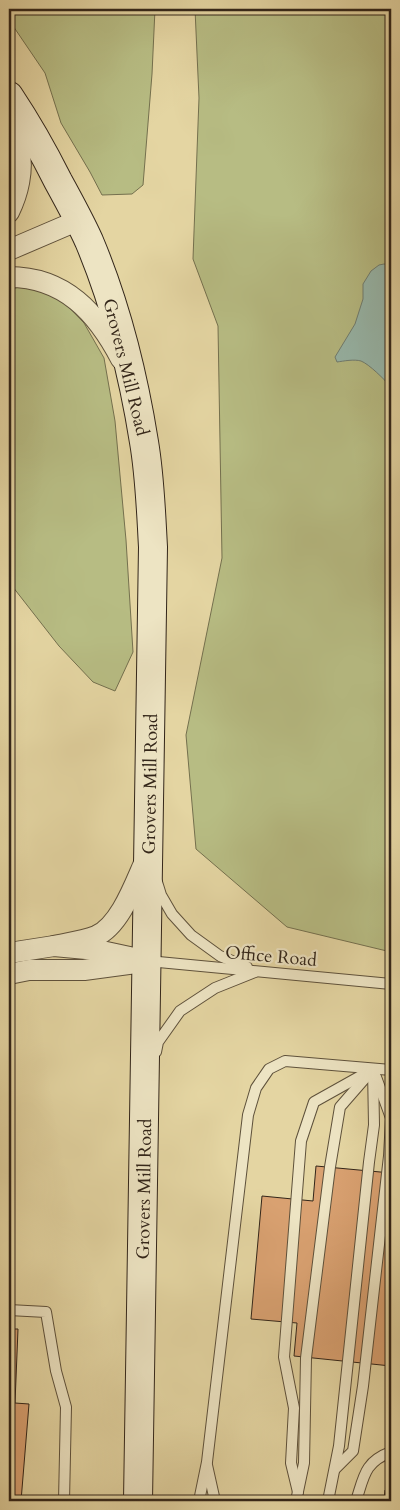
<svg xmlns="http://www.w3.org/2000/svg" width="400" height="1510" font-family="Cardo,serif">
<rect width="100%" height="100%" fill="#e4d5a2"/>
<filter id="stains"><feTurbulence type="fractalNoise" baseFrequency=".004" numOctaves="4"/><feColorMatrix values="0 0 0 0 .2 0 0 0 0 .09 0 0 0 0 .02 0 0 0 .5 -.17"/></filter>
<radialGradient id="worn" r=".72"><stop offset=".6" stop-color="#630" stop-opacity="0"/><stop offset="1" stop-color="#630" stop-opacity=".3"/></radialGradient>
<g fill="#b7bc83" stroke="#74704e">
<polygon points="9,9 155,9 152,74 143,185 132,194 102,195 90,172 61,123 45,73 9,20"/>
<polygon points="195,9 391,9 391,952 287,927 196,849 186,735 222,558 218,326 193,259 199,98"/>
<polygon points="22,286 47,291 62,300 84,323 104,358 115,421 126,540 133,652 115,691 93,682 59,646 9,582 9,290"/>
</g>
<path fill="#97b8ac" stroke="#6f7d71" d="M384,264L391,265V387C385,380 369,364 361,361C354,359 344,361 337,362L335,357L355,324L363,299V284L371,271L379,265Z"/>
<g fill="#d9a171" stroke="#322519">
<polygon points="316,1166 391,1173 391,1366 294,1356 297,1323 251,1319 262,1196 313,1201"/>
<polygon points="9,1329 18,1329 15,1403 29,1404 21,1501 9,1501"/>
<polygon points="385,1490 391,1491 391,1501 384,1501"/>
</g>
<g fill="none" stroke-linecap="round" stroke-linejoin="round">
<g stroke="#5e513b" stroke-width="12">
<g id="lane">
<polyline points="157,882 161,895 172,914 191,935 220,956 247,967"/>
<polyline points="148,961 391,984"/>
<polyline points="156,1052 158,1042 180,1011 215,988 255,972"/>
<polyline points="376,1077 391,1118"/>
<polyline points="9,1310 46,1312 56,1371 66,1407 64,1501"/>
<polyline points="207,1465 215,1501"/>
<polyline points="335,1469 353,1451 363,1386 389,1156 391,1119"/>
<polyline points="298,1492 291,1463 294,1408 284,1357 301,1141 314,1102 373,1069"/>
<polyline points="199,1501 207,1462 248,1115 256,1088 269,1069 285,1061 391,1070"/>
<polyline points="296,1501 304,1463 306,1358 330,1167 340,1107 367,1076"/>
<polyline points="328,1501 339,1446 369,1162 374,1125 373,1069"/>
<path d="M356,1501C364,1477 364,1462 391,1452"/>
</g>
</g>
<g stroke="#5e513b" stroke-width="22">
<g id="street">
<path d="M9,123C12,131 17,140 19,149C24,170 18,194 9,212"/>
<polyline points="9,250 79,220"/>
<path d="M9,277C65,277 97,313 121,359"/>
<path d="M54,946C68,943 83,941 96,936C120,926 135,883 145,861"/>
<polyline points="9,953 54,946 97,950 148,961"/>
<polyline points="9,974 29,970 84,970 136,963"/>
</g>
</g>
<g stroke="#322519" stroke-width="30">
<path id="secondary" d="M9,96C27,123 43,151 58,181C69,201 80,221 89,241C116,305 133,373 144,442C150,477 151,512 153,547L138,1501"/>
</g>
<use href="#lane" stroke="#ede4c3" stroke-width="10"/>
<use href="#street" stroke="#ede4c3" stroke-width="20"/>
<use href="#secondary" stroke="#ede4c3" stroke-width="28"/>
</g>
<g text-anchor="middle" stroke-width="4.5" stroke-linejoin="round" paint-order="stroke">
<g font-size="18" fill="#322519" stroke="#ede4c3">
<text transform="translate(126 367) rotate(76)" y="6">Grovers Mill Road</text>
<text transform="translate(150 784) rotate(-89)" y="6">Grovers Mill Road</text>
<text transform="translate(271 956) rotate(5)" y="6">Office Road</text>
<text transform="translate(144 1189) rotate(-89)" y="6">Grovers Mill Road</text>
</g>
</g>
<rect width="400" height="1510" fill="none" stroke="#e4d5a2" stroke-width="30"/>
<rect x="10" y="10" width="380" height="1490" fill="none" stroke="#322519" stroke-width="2.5"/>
<rect x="15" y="15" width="370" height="1480" fill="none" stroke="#322519"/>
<rect width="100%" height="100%" filter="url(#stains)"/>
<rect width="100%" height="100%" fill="url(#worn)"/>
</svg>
